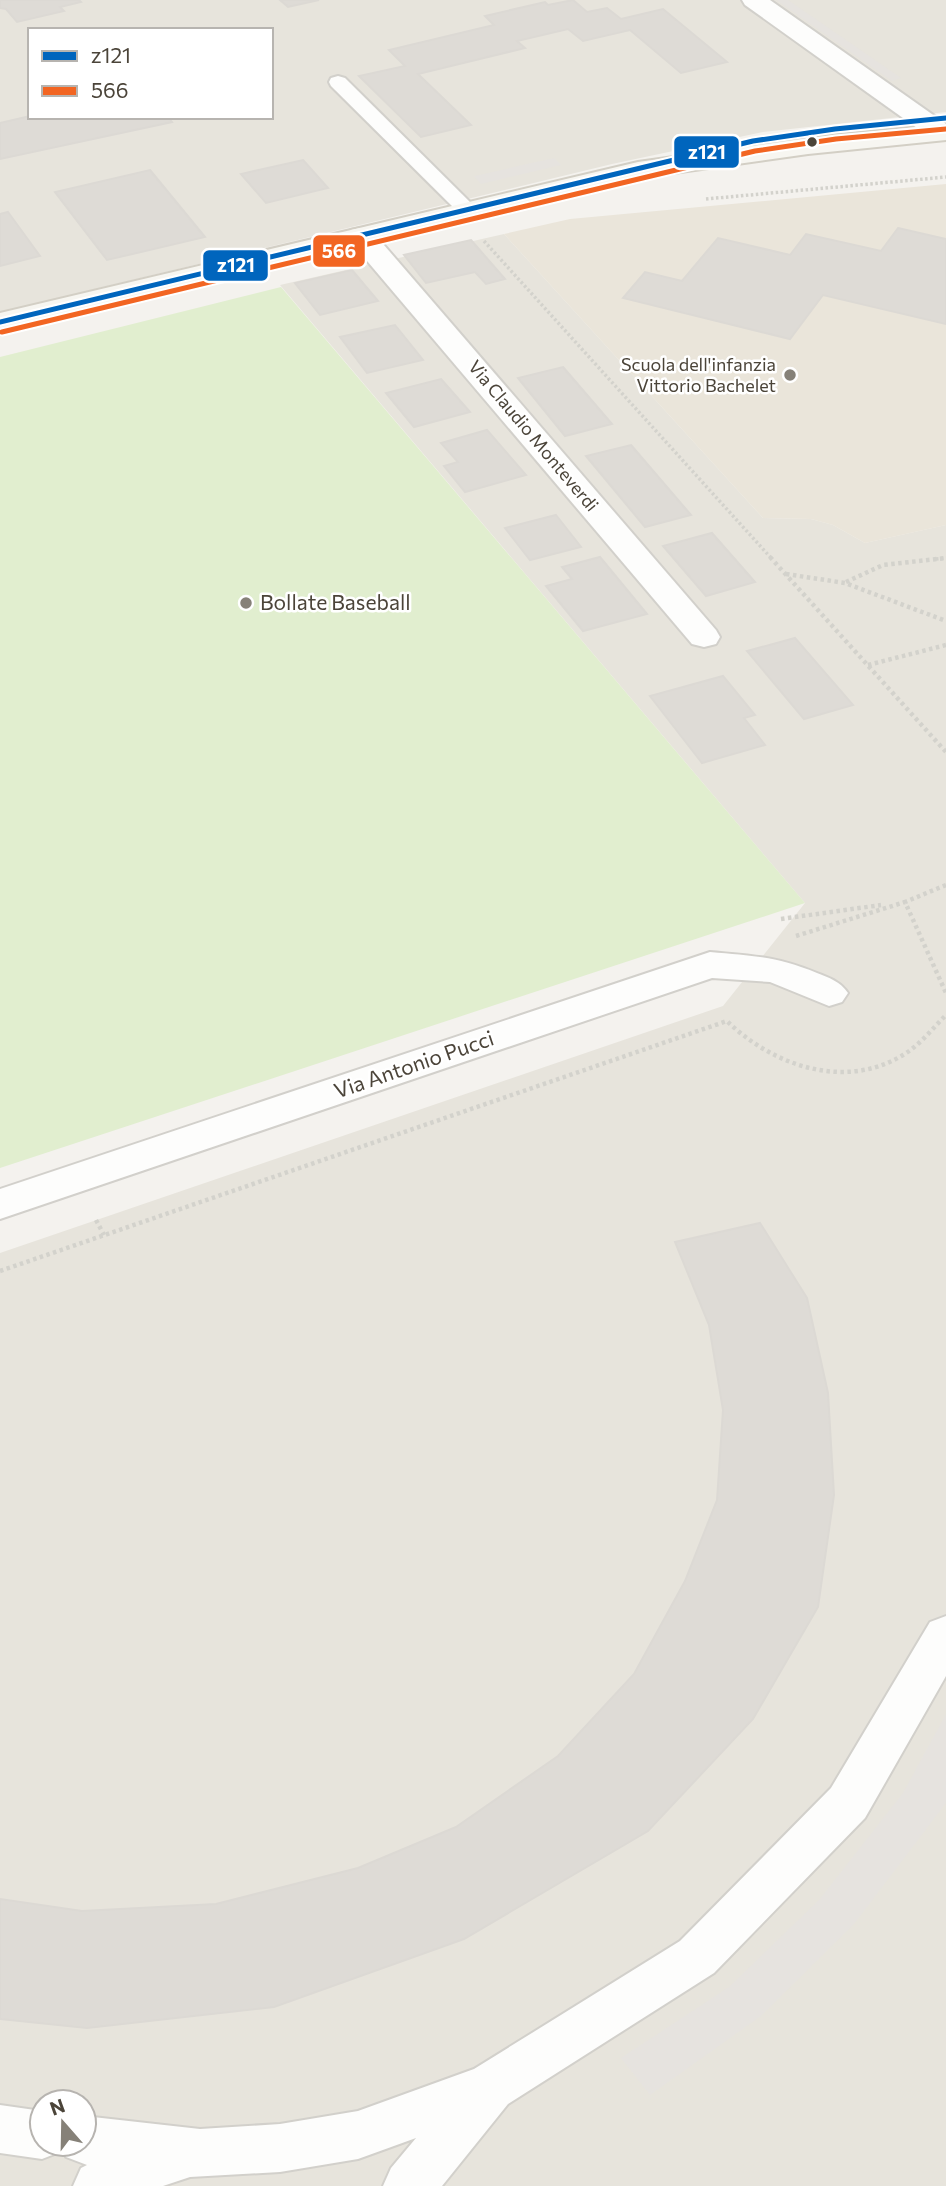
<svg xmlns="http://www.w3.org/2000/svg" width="946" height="2186" font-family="Commissioner,sans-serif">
<rect width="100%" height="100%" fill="#f4f2ee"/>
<g fill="#e7e4dc" fill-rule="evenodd">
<path d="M0,0H946V112L763,132L612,164L0,312ZM30,30H271V117H30Z"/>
<path d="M504,234L763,518L811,519L833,525L865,543L946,525V2186H0V1253L723,1006L805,903L280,285ZM42,2102H84V2144H42Z"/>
</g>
<polygon fill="#eae5da" points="946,184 946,525 865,543 833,525 811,519 763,518 504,234 570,219"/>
<polygon fill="#e1eecf" points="281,287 805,903 0,1168 0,357"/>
<g fill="#e6e3df">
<polygon points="776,0 788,0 901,78 892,81"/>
<polygon points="554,158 561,165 481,184 474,176"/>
<polygon points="946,1714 946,1803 854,1924 761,2016 650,2095 621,2058 729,1987 819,1900 903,1793"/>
</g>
<g fill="#dedbd6" stroke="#dcd9d4" stroke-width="2">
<polygon points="0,0 79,0 81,2 60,7 64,11 17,22 6,9 0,8"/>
<polygon points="280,0 319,0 288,7"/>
<polygon points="573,0 587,12 607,8 621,19 663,9 727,62 681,73 630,30 583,41 568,29 517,41 525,48 418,74 471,125 421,137 359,76 405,66 389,50 494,25 485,16 545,2 548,5"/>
<polygon points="30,116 168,117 172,122 0,159 0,123"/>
<polygon points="303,160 328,188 266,203 241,174"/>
<polygon points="150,170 205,237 107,260 55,192"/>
<polygon points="8,212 40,256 0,266 0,214"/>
<polygon points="898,228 946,239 946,324 823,295 790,339 623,298 645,272 682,281 718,238 790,255 806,234 881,251"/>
<polygon points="471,240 505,279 486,284 475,272 426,283 404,255"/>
<polygon points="352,270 378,301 320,315 295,283"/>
<polygon points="395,325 423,360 367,373 340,337"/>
<polygon points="563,367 612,424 565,436 518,378"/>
<polygon points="441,379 470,412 414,427 386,393"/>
<polygon points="487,430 526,475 465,492 444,466 458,462 441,443"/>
<polygon points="631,445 691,515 645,527 586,456"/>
<polygon points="556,515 581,547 530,560 505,528"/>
<polygon points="712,533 755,582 706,596 663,546"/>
<polygon points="600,557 647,614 583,631 546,586 572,579 562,567"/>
<polygon points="795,638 853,705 804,719 747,651"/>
<polygon points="723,676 755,715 744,718 765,745 702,763 650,696"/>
<polygon points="760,1223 807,1298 828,1393 834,1495 818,1607 753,1719 648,1831 464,1939 274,2007 87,2028 0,2019 0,1899 82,1911 216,1904 358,1868 456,1827 558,1756 634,1674 685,1581 717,1500 723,1410 709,1325 675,1242"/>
</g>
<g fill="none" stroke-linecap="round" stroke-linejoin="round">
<g stroke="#d2d0cb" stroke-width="4">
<polygon id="lane" points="338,76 345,78 475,207 478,211 475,215 461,215 331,86 329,82 331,78"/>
</g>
<g stroke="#d2d0cb" stroke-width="4">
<g id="street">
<polygon points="742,0 770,0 946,124 946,138 931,138 745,5"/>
<polygon points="361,228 371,230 716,630 720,637 716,644 704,647 692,644 351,242 347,236 351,230"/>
<path d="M710,952C753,956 776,956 817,973C829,978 840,981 848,993L842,1002L829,1006L770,982L712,978L0,1219V1189Z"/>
<polygon points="946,1616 946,1676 865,1818 714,1973 508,2104 442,2186 383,2186 391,2168 416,2138 358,2159 280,2172 190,2177 163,2186 73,2186 81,2168 87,2165 66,2157 62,2148 60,2152 42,2159 0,2153 0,2105 42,2111 42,2144 84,2144 84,2116 200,2129 280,2124 358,2111 474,2069 680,1941 831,1788 930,1622"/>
</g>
</g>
<g stroke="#d3cfc5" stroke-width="4">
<polygon id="secondary" points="946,124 946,140 808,154 638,178 0,331 0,313 638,162 808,138"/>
</g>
<g stroke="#d3d2cc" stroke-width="3.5" stroke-dasharray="2.5 2.5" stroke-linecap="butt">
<polyline points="706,199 946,177"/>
<polyline points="484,241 772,559"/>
<polyline points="936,559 946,558"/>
</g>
<g stroke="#d3d2cc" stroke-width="4.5" stroke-dasharray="3.5 3.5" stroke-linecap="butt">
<polyline points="770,557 946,752"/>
<polyline points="786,574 845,583 946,621"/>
<polyline points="846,582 883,565 946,558"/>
<polyline points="868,665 946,645"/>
<polyline points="946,885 905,902 946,993"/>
<polyline points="781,919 881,905"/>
<polyline points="796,936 905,902"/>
<polyline points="96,1220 104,1235"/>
<path d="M0,1271L727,1021C772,1065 844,1091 903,1055C920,1045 932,1029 946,1015"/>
</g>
<use href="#lane" fill="#fdfdfc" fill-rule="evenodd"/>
<use href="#street" fill="#fdfdfc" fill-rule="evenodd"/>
<use href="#secondary" fill="#f7f6f1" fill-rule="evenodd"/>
<g stroke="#fff" stroke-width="9">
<polyline id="bus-1" points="0,322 753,141 835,129 946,118"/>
</g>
<g stroke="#fff" stroke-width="9">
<polyline id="bus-2" points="2,332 755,151 836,139 946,129"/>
</g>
<use href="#bus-1" stroke="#0065bd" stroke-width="5"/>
<use href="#bus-2" stroke="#f26522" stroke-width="5"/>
</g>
<circle fill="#4b4439" stroke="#fff" stroke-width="2.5" cx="812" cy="142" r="6"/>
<g fill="#868178" stroke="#fff" stroke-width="2.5">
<circle cx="790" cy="375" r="7"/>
<circle cx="246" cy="603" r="7"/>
</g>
<g text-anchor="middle" stroke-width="5" stroke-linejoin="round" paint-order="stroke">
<g font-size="18" fill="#4b4439" stroke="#fff" text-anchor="end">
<text x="776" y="371">Scuola dell'infanzia<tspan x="776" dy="21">Vittorio Bachelet</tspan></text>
</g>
<g font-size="18" fill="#4b4439" stroke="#fff">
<text transform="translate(533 436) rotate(50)" y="6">Via Claudio Monteverdi</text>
</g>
<g font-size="21" fill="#4b4439" stroke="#fff" text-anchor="start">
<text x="260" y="610">Bollate Baseball</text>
</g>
<g font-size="21" fill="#4b4439" stroke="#fff">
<text transform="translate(414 1065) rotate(-19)" y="7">Via Antonio Pucci</text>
</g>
</g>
<g stroke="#fff" stroke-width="2.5">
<rect x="673" y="135" width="67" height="34" rx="7" fill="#0065bd"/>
<rect x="312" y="234" width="54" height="34" rx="7" fill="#f26522"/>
<rect x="202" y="249" width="67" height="33" rx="7" fill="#0065bd"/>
</g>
<g font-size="19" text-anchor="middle" font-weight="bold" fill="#fff">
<text x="707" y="159">z121</text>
<text x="339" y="258">566</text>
<text x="236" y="272">z121</text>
</g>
<rect x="28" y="28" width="245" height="91" fill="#ffffff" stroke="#b7b4b0" stroke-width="2"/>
<rect x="42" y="51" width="35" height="10" fill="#0065bd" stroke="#b7b4b0" stroke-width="2"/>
<text x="91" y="63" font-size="21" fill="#4b4439">z121</text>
<rect x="42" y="86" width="35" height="10" fill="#f26522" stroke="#b7b4b0" stroke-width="2"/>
<text x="91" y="98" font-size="21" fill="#4b4439">566</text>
<g transform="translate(63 2123) rotate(340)"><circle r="33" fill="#ffffff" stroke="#b7b4b0" stroke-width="2"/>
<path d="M0-5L12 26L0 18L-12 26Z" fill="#868178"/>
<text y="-10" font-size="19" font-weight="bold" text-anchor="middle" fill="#4b4439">N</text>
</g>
</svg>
